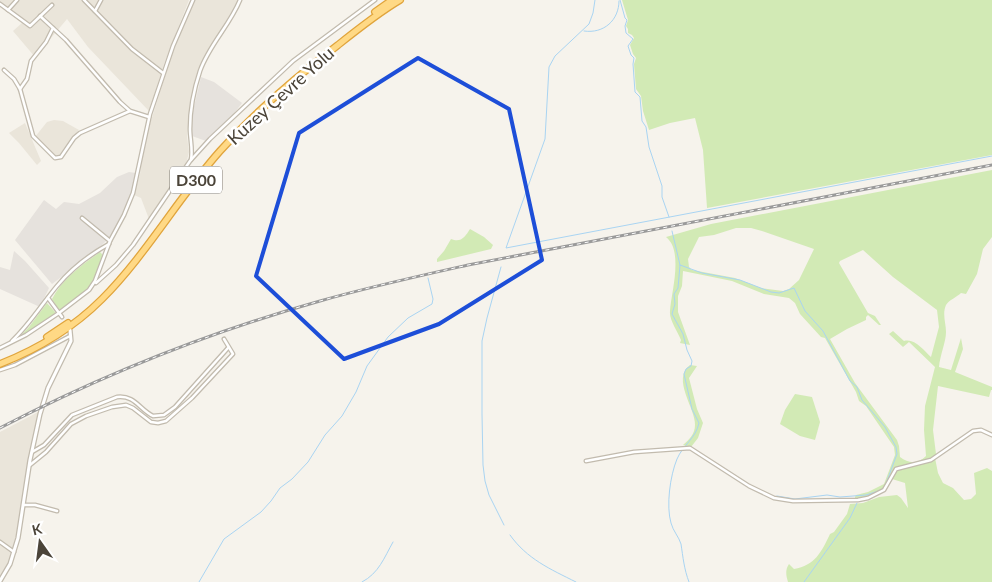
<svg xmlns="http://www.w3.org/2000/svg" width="992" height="582" font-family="Lato,sans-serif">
<rect width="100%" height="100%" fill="#f6f3ec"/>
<g fill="#eae5da">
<polygon points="0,0 189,0 164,64 149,111 88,47 67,19 35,57 13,31 22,23 0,5"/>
<polygon points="194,0 240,0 199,73 191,102 187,136 189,152 186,164 155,214 149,219 141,198 134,195 140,174 145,140 170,60"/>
<polygon points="54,120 63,121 79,130 58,157 55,157 35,137 47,122"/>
<polygon points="25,123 41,161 37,165 19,143 9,133"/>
<polygon points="40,411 23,511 12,558 0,581 0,432"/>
</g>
<g fill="#e6e2dd">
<polygon points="201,77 214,82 242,103 226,124 206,141 192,136 192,115"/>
<polygon points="129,172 136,173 136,177 127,204 111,236 95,252 52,284 15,240 44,200 56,209 64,202 79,204 100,193 117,177"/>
<polygon points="14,251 25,261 49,288 40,307 0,289 0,267 10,270"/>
</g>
<g fill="#d2eab5" fill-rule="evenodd">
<polygon points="622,0 992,0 992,155 707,208 703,150 695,118 670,123 649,130 643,111 641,96 636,89 634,64 636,58 633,54 630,45 634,38 632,35 628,33 628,29 626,26 628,20"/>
<path d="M992,170V237L983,249L977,274L966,294L961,293C957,297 949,300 946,305C942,314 946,323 946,332C946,342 940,355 939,367L951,370L961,338L963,349L955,372L992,387V390H991L989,397L938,386L933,430L936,454L935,458L938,473L943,483L953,488L964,500L971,499L976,494L974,473L987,468L992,471V582H788C786,575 785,570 789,564L794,569C815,565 821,553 830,534L834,532L847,514L850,504L863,503L879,497L897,495L901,498L908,508L905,483L892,479L884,491L862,499H855V497L856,495L868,492L884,484L895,455L894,447L866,406L859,401L856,392L825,338L821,337L800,314L795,303L789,298L764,294L732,281L683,271L682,286L678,296V312L690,345L680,343L681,340C678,332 669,320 670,311C671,293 684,251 666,237L711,224ZM736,228H751L762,231L814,249L799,280L789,289L783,291L761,288L735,278L692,270L689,267L688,259L699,237L714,235ZM863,250L893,277L937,310L939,327L931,357C924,351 915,338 904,341L893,331L889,334L903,347L909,342L935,367L925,406L924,430L926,456C918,464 909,464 900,457L899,446L897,440L855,383L830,339L847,329L866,320V317L868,315L879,325H881L875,316L868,313L839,263L840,261Z"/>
<path d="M470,229L484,237L493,245L491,249L437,262V259L444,251L451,239C461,243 465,237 470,229Z"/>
<path d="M100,252L103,255L96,278L89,288L60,310L58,309L52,299C62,279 82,265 100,252Z"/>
<polygon points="47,303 55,312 55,314 16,340 29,327"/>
<path d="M690,365L697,366L689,378L697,409L703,423L698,438L691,447L683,445C689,440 695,434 695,425C696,409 671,379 690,365Z"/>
<polygon points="795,394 812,397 820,422 815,440 800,436 780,424 785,410"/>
</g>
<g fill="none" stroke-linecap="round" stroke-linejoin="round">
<g stroke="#a9d4f2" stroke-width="1">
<polyline points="595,0 593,13 589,24 555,56 549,67 545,139 506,248 992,156"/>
<polyline points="620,0 625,18 627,20 625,26 626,33 633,39 628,46 631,55 634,58 633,64 635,92 640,97 642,121 646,127 649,147 662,186 662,197 669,217"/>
<path d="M584,31C604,34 619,20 619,1"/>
<path d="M672,231L680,265L678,288L674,294L675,304L672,314L683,334L687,350L692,361L691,366L686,369L684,374L692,409L699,423C696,438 683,445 677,459C670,476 666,506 671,523C673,531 679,537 681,544C683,557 684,569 689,582"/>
<polyline points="680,265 702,273 740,280 771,292 779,293 794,288 805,311 823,331 850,381 857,387 862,400 885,427 896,447 897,454 885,486 881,490 866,495 840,497 827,495 795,499 777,496"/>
<polyline points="501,267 487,318 482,341 482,414 483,465 485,481 489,495 504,525"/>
<path d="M510,535C527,559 550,569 576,582"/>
<polyline points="199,582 224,539 261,512 271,501 280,488 292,479 308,462 325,435 342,416 356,392 367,366 388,337 408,318 432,304 433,299 428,278"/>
<path d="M362,582C379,573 384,558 393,542"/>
<polyline points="804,582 850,518 857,503"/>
</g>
<g stroke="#c2bbae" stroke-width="5">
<g id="minor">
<polyline points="84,0 132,49 163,73"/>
<polyline points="0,4 30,26 52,5"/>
<polyline points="8,10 17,0"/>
<polyline points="95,11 101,0"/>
<polyline points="40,16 66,40 120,102 130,111 149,117"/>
<polyline points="4,70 14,79 20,89 33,136 55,158 61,157 74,138 80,133 130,111"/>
<polyline points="20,89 27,79 31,61 46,42 53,28"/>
<path d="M191,160C193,149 190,139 190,129C190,110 194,89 200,71C209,45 230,25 240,0"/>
<polyline points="82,218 110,241"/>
<polyline points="96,283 116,265 133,245 190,161 210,139 293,61 375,0"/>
<polyline points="48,298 62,317"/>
<path d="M12,341C30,324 42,304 57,286C72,268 89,255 109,244"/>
<polyline points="0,348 26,335 59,313 89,290 95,281 110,241 124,215 133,193 150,114 173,46 193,0"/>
<polyline points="0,370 15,365 70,336"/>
<path d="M32,452L44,445L72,415L117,397C135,395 139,409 153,416L164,415L175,407L228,348"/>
<polyline points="586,461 634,452 690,448 749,486 774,498 793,501 858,500 868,498 884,490 896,469 931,460 973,431 981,430 992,435"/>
<polyline points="30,465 46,452 71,424 86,416 112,407 126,405 133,408 151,422 158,423 166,421 192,398 233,354 224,339"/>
<polyline points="24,505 35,505 57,511"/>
<polyline points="0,542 14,552"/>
</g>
</g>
<g stroke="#c2bbae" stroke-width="5.5">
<polyline id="tertiary" points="0,581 10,564 18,538 30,460 40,414 48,388 71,341 70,330"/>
</g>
<g stroke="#e0a43c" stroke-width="8">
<g id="trunk">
<polyline points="375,12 392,0"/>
<polyline points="47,337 68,323"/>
<path d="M0,364C38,349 73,328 102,299C146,255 178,198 220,151C256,111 296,77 338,45C358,29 378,13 400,0"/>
</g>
</g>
<use href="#minor" stroke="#fff" stroke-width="2.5"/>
<use href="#tertiary" stroke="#fff" stroke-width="3"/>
<use href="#trunk" stroke="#ffd985" stroke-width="5.5"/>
<g stroke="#9a9a9a" stroke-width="3">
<path id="rail" d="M0,428C102,375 210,332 320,301C369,287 419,276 468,265L992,165"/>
</g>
<use href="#rail" stroke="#fff" stroke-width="1" stroke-dasharray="4" stroke-linecap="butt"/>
</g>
<path fill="none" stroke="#1d4ed8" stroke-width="4" stroke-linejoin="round" d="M418,58L509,109L542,260L439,324L344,359L256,276L299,133Z"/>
<g text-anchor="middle" stroke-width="5" stroke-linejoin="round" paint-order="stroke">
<rect fill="#fff" stroke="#817c74" stroke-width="1" x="170" y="166.5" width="52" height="27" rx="4"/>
<g font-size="16" font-weight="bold" fill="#4b4439">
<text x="196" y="186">D300</text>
</g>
<g font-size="18" fill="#4b4439" stroke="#fff">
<text transform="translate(281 96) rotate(-42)" y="6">Kuzey Çevre Yolu</text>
</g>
</g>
<g transform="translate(40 542) rotate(346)" stroke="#ffffff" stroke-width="4" paint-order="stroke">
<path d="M0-4L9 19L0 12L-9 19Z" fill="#4b4439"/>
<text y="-8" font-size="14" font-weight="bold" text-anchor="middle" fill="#4b4439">K</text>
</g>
</svg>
